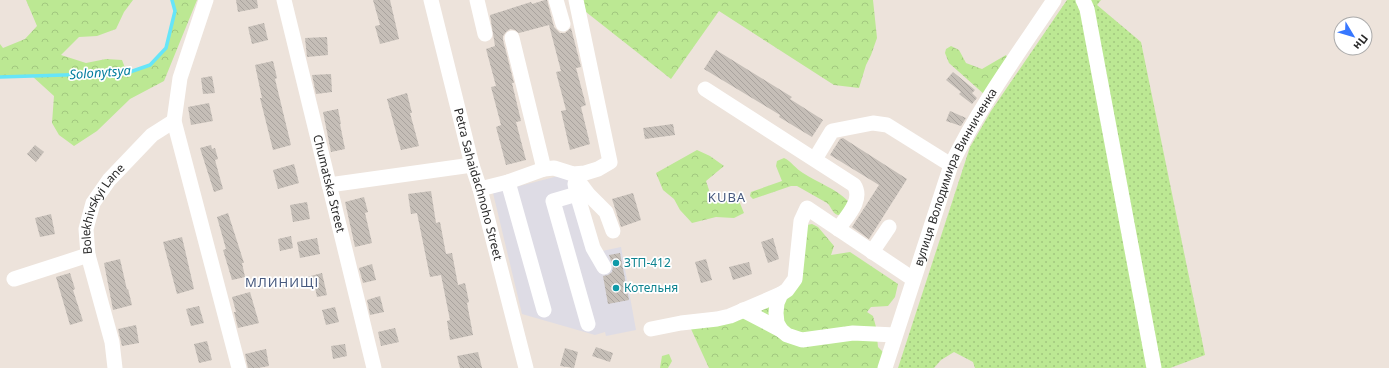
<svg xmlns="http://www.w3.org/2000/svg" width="1389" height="368" font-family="'Noto Sans',sans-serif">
<defs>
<pattern id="grass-dots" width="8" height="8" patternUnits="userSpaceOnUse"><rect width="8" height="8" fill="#bce893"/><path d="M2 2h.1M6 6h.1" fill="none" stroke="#a2c77f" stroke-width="1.8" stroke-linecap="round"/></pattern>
<pattern id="forest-crowns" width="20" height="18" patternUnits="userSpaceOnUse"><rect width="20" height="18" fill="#bce893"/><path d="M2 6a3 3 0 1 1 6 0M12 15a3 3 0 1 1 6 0" fill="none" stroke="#a2c77f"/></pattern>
<pattern id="building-back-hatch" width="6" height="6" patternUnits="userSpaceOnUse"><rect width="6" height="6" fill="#c5beb7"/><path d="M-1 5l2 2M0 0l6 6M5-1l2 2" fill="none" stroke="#a9a39e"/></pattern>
</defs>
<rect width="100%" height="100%" fill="#ede3db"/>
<polygon fill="#dedce5" points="566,174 588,254 621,247 636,330 606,336 605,332 595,335 522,314 493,193"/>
<polygon fill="url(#grass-dots)" points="1067,0 1101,0 1097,5 1141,42 1205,355 1170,368 975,368 973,362 954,352 941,360 934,368 898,368 970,147 991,111"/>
<g fill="url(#forest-crowns)">
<polygon points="26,0 133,0 124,12 116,29 97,36 79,37 61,55 86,63 106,59 122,60 127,73 150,65 166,48 175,11 173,0 197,0 164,81 130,99 97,131 74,146 59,135 52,123 54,96 32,76 0,77 0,44 3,48 25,39 37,26"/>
<polygon points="583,0 873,0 877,38 871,55 866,65 859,88 834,85 719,11 671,79 586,12"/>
<polygon points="951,46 959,50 966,63 982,69 1006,55 1009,60 985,95 949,63 945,53 946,49"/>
<polygon points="697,150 710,156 724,166 706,181 711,196 720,203 737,196 744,213 734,218 716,217 692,223 680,210 674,199 663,190 656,173"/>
<path d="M784,158C791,161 796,169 803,173C818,183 835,188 848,201L841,215C832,216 833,208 827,203L797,186H791L753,199L750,196L751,192L782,181L776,166L777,161Z"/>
<polygon points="812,224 818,227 834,246 831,255 850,252 898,284 895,297 888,306 871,307 867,312 873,316 876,327 878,347 885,354 880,368 709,368 691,329 788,295 807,225"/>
<polygon points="669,354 672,361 668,368 660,368 662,356"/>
</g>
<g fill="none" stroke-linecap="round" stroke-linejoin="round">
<polyline stroke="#66e5f8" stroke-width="3.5" points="0,77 127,73 150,65 166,48 175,11 172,0"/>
</g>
<g fill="url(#building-back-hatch)">
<polygon points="236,0 257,0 258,8 238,12"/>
<polygon points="373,0 390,0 399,39 380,44 375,26 380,25"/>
<polygon points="545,0 547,0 554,27 560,33 565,33 571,28 581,67 576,68 586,105 581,107 590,144 570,150 561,111 566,110 556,72 561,71 549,25 519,33 515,30 510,29 506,32 503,36 503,40 514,83 512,83 521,121 516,122 526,160 506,165 496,127 501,125 491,87 496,86 486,49 495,46 490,15 531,2 532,4"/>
<polygon points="264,23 268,40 252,44 248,27"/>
<polygon points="327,37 328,55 307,57 305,38"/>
<polygon points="716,50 792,97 790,99 823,120 812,137 779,117 780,115 704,69"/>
<polygon points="273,61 277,78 275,79 291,145 273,150 260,98 262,98 255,65"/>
<polygon points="953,72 975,90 972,93 977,98 972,104 959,94 961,92 946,80"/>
<polygon points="331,74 332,92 316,94 312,75"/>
<polygon points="212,76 215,93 203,94 201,78"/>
<polygon points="407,93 412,113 410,113 419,146 401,150 387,99"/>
<polygon points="209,103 213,121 191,125 188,107"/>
<polygon points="338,109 341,124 340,124 345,149 331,152 323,112"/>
<polygon points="950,111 966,118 961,126 946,121"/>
<polygon points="673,124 675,135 645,139 643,128"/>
<polygon points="843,138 907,179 869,239 852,227 879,185 830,155 840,139"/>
<polygon points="35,145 44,152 36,162 27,154"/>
<polygon points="211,145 212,149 215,148 218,159 215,160 223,189 214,192 200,148"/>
<polygon points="294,164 299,183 278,189 273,170"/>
<polygon points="431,191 436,223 440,222 446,254 452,253 458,285 465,283 469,302 467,303 473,335 450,340 447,321 450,320 441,275 430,277 417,213 411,214 408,194"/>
<polygon points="633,193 641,220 621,227 612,199"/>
<polygon points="364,197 368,212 365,213 372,243 355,247 345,202"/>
<polygon points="307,202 310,219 293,222 290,205"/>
<polygon points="228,213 244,263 242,263 245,277 232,280 223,250 226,249 217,217"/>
<polygon points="51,214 55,234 40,237 35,218"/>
<polygon points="291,236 293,248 280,251 278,239"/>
<polygon points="182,237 194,289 177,294 163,242"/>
<polygon points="317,238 320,254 300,258 297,242"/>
<polygon points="773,238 779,259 768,263 761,242"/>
<polygon points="620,253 629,300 608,304 603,276 608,275 612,272 613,267 609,255"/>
<polygon points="120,259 127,290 128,289 132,305 113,310 104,263"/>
<polygon points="706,259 712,280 701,283 695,262"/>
<polygon points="749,262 752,274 733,280 729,267"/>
<polygon points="372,264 376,280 363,283 359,268"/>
<polygon points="70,273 75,289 73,290 83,321 70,325 56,277"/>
<polygon points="322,273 327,295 317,297 315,287 309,288 307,277"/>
<polygon points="250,292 259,323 238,328 234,312 236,312 232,297"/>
<polygon points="380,296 384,312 370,315 367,300"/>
<polygon points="199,306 204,323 191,326 186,309"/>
<polygon points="335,307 339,322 326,325 322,310"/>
<polygon points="136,325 139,343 122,346 118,329"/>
<polygon points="395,328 399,342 381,346 378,332"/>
<polygon points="207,341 212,360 199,363 194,344"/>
<polygon points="345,344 347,356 333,359 331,346"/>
<polygon points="596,347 613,353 610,362 592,356"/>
<polygon points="565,348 578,352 574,368 560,366"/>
<polygon points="266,349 269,366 258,368 248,368 245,354"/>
<polygon points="478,352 482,368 460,368 457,356"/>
</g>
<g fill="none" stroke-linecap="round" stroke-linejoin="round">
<g stroke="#fff" stroke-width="15">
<polyline points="206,0 180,78 174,121 239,368"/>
<path id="s1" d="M284,0L374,368"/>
<path id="s2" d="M431,0L472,165L480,189L526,368"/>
<polyline points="477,0 485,34"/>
<polyline points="556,0 563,24"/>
<polyline points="1083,0 1087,9 1154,368"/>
<polyline points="512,38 544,169"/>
<path d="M705,89L854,185C864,200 846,217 838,229"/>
<polyline points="815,159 832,131 873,123 887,125 951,165"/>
<polyline points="576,178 588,194 606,212 613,231"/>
<polyline points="508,182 544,310"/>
<polyline points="575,184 577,194 593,248 604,267"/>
<polyline points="329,185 472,165"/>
<polyline points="480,189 508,182 544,169 554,168 573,174 585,173 598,169 610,162 576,0"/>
<polyline points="577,194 553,201 588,324"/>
<polyline points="872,252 889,227"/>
<polyline points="14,279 88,255"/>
<polyline points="743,310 781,330"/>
<polyline points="651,329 681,323 717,319 730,316 781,294"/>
<polyline points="895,335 853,333 802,340 787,335 781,330 777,323 776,313 777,303 781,294 787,290 795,279 801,221 807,208 913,279"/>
<path id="s3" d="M115,368L112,342L88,255L86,229L93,203L109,180L152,135L174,121"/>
<path id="s4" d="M885,368L951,165C979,107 1018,54 1054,0"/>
</g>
</g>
<g fill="#0f9aa8" stroke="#fff" stroke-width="1.5">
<circle cx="616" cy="263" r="4"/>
<circle cx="616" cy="288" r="4"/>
</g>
<g text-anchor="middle" stroke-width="3.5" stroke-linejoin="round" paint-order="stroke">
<g font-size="12" fill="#2a2a2a" stroke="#fff">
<text dy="4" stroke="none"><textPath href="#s4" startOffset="204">вулиця Володимира Винниченка</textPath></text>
<text dy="4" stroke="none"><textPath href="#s1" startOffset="189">Chumatska Street</textPath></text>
<text dy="4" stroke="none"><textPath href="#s2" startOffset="190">Petra Sahaidachnoho Street</textPath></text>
<text dy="4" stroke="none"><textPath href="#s3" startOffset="167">Bolekhivskyi Lane</textPath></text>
</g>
<g font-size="12" fill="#0d838f" stroke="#fff" text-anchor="start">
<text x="624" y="267">ЗТП-412</text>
<text x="624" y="292">Котельня</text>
</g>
<g font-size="13" font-style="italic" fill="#047e9e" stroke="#fff">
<text transform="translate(100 72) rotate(-4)" y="5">Solonytsya</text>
</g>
<g font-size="13" letter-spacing="1" fill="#47597e" stroke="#fff">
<text x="727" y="202">KUBA</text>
<text x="282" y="287">МЛИНИЩІ</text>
</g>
</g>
<g transform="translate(1353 36) rotate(128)"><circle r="19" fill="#ffffff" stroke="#aaaaaa"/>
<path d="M0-3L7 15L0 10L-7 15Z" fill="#3777ff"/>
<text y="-6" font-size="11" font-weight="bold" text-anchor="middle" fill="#2a2a2a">Пн</text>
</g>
</svg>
